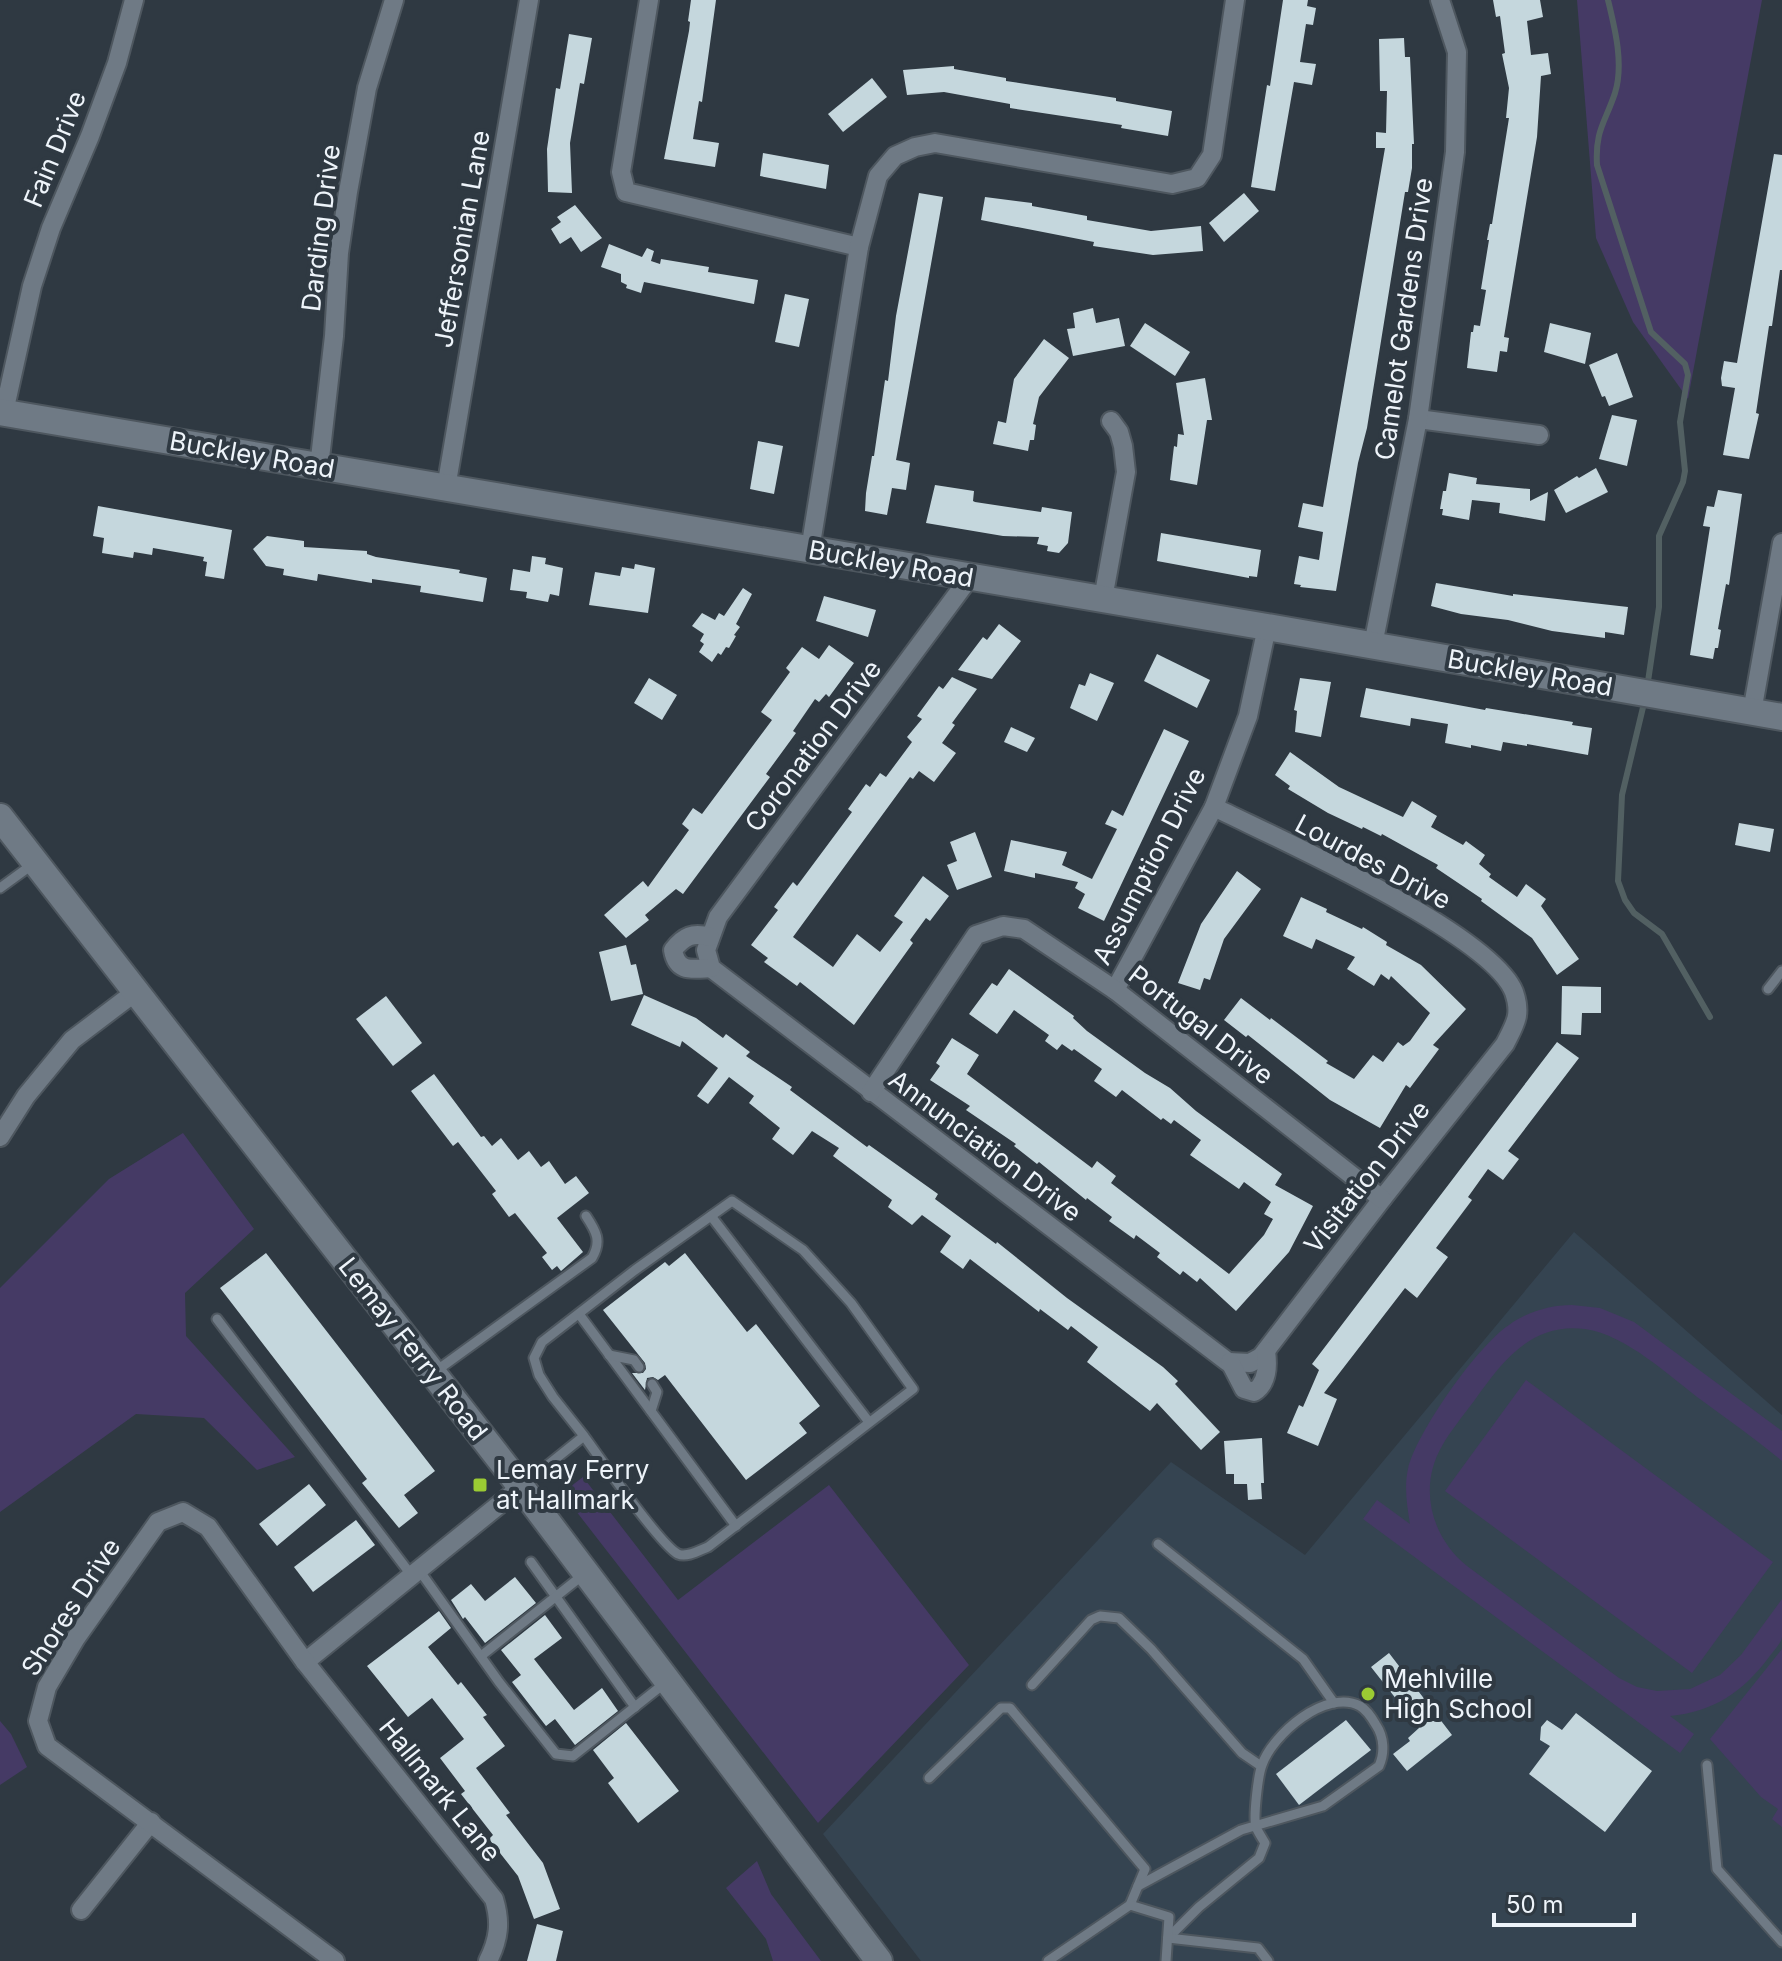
<svg xmlns="http://www.w3.org/2000/svg" width="1782" height="1961" font-family="Inter,sans-serif">
<rect width="100%" height="100%" fill="#2f3942"/>
<polygon fill="#354451" points="1574,1232 1782,1415 1782,1961 921,1961 823,1834 1171,1462 1305,1555"/>
<g fill="#453a65">
<polygon points="1577,0 1762,0 1688,399 1633,322 1596,238"/>
<polygon points="183,1133 254,1229 185,1293 186,1336 295,1457 257,1470 204,1418 136,1414 0,1512 0,1288 109,1179"/>
<path d="M1572,1305L1600,1308L1634,1322L1782,1431V1461C1757,1440 1730,1421 1704,1402C1670,1377 1627,1335 1585,1329C1531,1322 1502,1362 1474,1401C1463,1416 1451,1430 1442,1446C1418,1487 1431,1537 1467,1566L1619,1678L1637,1687L1657,1691L1690,1689L1720,1675L1741,1655L1782,1599C1782,1611 1782,1625 1782,1637C1781,1644 1773,1651 1769,1657C1743,1692 1713,1712 1670,1716L1694,1734L1680,1753L1363,1519L1377,1500L1410,1524C1407,1505 1404,1487 1408,1469C1416,1433 1478,1345 1509,1325C1527,1312 1550,1305 1572,1305Z"/>
<polygon points="1526,1380 1773,1562 1692,1673 1445,1491"/>
<polygon points="583,1477 678,1600 829,1485 969,1665 818,1823 562,1493"/>
<polygon points="1782,1649 1782,1827 1772,1819 1778,1809 1761,1797 1710,1739"/>
<polygon points="0,1721 11,1734 27,1767 0,1785"/>
<polygon points="757,1861 771,1894 821,1961 773,1961 766,1939 726,1888"/>
</g>
<g fill="none" stroke-linecap="round" stroke-linejoin="round">
<g stroke="#526062" stroke-width="6">
<path d="M1608,0C1615,29 1624,64 1615,93C1605,123 1595,130 1597,165L1651,332L1685,364L1688,375L1680,422L1685,471L1683,482L1659,536V607L1647,688"/>
<polyline points="1645,699 1622,795 1618,881 1625,900 1634,913 1662,934 1710,1017"/>
</g>
</g>
<g fill="#c5d7dd">
<polygon points="691,0 716,0 702,102 699,101 693,139 719,143 715,167 664,159 689,31 690,22 688,21"/>
<polygon points="1283,0 1308,0 1307,6 1316,8 1313,25 1306,24 1300,62 1316,64 1312,85 1294,82 1275,191 1251,187 1267,85 1270,86"/>
<polygon points="1493,0 1540,0 1543,17 1527,21 1531,55 1548,53 1551,74 1541,76 1537,137 1504,337 1509,338 1507,352 1500,351 1497,372 1467,368 1471,332 1473,332 1474,325 1480,326 1486,290 1481,289 1489,240 1487,240 1490,224 1492,224 1509,118 1506,118 1509,88 1502,54 1505,53 1500,16 1496,17"/>
<polygon points="569,34 592,38 584,84 580,83 570,143 572,193 548,192 547,149 556,88 560,89"/>
<polygon points="1404,38 1405,57 1410,57 1414,144 1412,144 1412,168 1408,192 1405,192 1367,428 1358,463 1336,591 1300,587 1301,585 1294,584 1299,556 1319,560 1323,532 1298,527 1303,503 1323,507 1385,148 1376,148 1376,132 1386,133 1387,91 1380,91 1379,39"/>
<polygon points="954,66 954,69 1006,78 1006,81 1116,98 1116,101 1172,111 1168,136 1121,128 1122,125 1010,108 1010,104 944,92 907,95 903,70"/>
<polygon points="872,78 887,97 843,132 828,114"/>
<polygon points="763,153 829,165 826,189 760,176"/>
<polygon points="1774,154 1782,155 1782,270 1780,270 1772,326 1769,326 1756,413 1759,414 1749,459 1723,455 1735,388 1722,386 1721,378 1724,361 1737,363"/>
<polygon points="919,193 943,197 896,460 910,463 906,490 892,488 887,515 865,511 866,493 872,456 874,456 885,380 888,381 896,316"/>
<polygon points="1244,193 1259,211 1224,242 1209,223"/>
<polygon points="985,197 1032,203 1032,206 1087,216 1087,220 1151,231 1201,226 1203,251 1153,255 1093,246 1094,242 981,220"/>
<polygon points="575,205 602,238 581,252 571,237 560,244 551,229 561,222 557,217"/>
<polygon points="609,244 642,257 647,248 654,251 651,261 660,264 661,259 709,267 708,272 758,280 754,304 644,282 641,293 626,288 627,285 621,282 621,274 601,267"/>
<polygon points="785,294 809,299 799,347 775,342"/>
<polygon points="1093,308 1096,323 1119,318 1125,346 1073,356 1067,329 1075,328 1073,313"/>
<polygon points="1145,323 1190,352 1175,376 1130,346"/>
<polygon points="1550,323 1591,333 1585,364 1544,352"/>
<polygon points="1044,339 1069,358 1039,397 1033,424 1036,425 1034,440 1030,440 1028,451 993,444 998,421 1006,423 1014,379"/>
<polygon points="1617,353 1633,397 1609,406 1605,396 1602,397 1589,365"/>
<polygon points="1205,378 1212,420 1207,420 1197,485 1170,480 1174,446 1177,447 1178,434 1184,435 1176,383"/>
<polygon points="1612,415 1637,420 1627,466 1599,459"/>
<polygon points="758,441 783,446 774,494 750,489"/>
<polygon points="1596,468 1608,492 1566,513 1554,490 1577,476 1579,478"/>
<polygon points="1449,473 1477,478 1476,484 1530,489 1530,501 1548,492 1545,521 1499,513 1500,503 1472,500 1469,520 1442,515 1443,509 1440,509 1443,491 1446,491"/>
<polygon points="935,485 974,491 973,501 975,502 1041,512 1042,507 1072,512 1068,543 1059,553 1047,551 1048,546 1037,544 1039,537 1003,536 926,523"/>
<polygon points="1718,490 1742,494 1729,585 1726,584 1718,629 1721,630 1718,648 1715,648 1713,659 1690,655 1710,527 1703,526 1707,506 1714,507"/>
<polygon points="98,506 232,530 224,579 205,576 207,562 203,561 204,557 153,548 152,555 134,552 133,558 102,553 104,538 93,536"/>
<polygon points="1161,533 1261,550 1257,577 1249,576 1249,578 1157,561"/>
<polygon points="267,536 304,541 304,547 367,551 367,554 376,557 460,570 459,573 487,578 483,602 420,592 421,586 372,579 372,583 318,574 317,581 283,575 284,569 266,566 253,549"/>
<polygon points="532,556 546,558 545,564 563,568 559,596 550,594 548,602 526,598 527,592 510,590 513,569 530,572"/>
<polygon points="635,564 655,568 648,613 589,605 595,572 620,576 622,567 634,569"/>
<polygon points="1436,583 1513,596 1513,594 1628,607 1624,635 1605,632 1605,638 1552,631 1508,620 1461,614 1431,606"/>
<polygon points="743,588 752,594 736,624 740,627 734,635 736,636 729,648 726,647 721,655 718,653 712,662 699,652 704,644 700,641 704,634 692,626 702,613 715,620 719,613 724,616"/>
<polygon points="824,596 876,610 868,637 816,621"/>
<polygon points="999,624 1021,641 992,679 958,670 983,637 987,640"/>
<polygon points="829,645 854,663 829,697 826,694 819,702 815,699 793,731 796,733 766,774 770,777 683,894 676,889 645,915 649,920 626,938 604,915 643,881 648,887 689,830 682,824 693,808 702,814 772,720 761,712 790,672 786,668 802,647 819,659"/>
<polygon points="1157,654 1210,680 1197,708 1144,681"/>
<polygon points="1090,673 1114,683 1097,721 1070,708 1079,684 1085,686"/>
<polygon points="952,677 977,689 952,723 955,725 942,743 956,753 934,782 919,771 913,779 910,777 793,937 833,967 857,934 880,952 903,922 894,916 923,876 949,896 930,921 926,918 910,940 913,943 854,1025 800,982 797,986 764,962 768,958 751,945 778,910 774,907 793,882 797,886 852,812 848,809 866,784 870,787 880,773 886,777 912,742 907,737 922,719 917,716 939,686 943,689"/>
<polygon points="649,678 677,695 662,720 634,703"/>
<polygon points="1300,678 1331,682 1321,737 1295,732 1297,711 1294,710"/>
<polygon points="1366,688 1485,710 1486,708 1573,722 1572,725 1592,728 1588,755 1527,744 1527,746 1503,742 1501,751 1471,745 1471,748 1445,743 1448,724 1411,718 1410,726 1360,717"/>
<polygon points="1011,727 1035,738 1027,752 1004,742"/>
<polygon points="1164,729 1189,741 1104,921 1078,908 1085,894 1075,888 1078,882 1035,873 1035,878 1004,871 1011,840 1067,852 1062,865 1092,879 1117,829 1105,824 1112,810 1123,816"/>
<polygon points="1290,752 1339,787 1403,817 1412,801 1437,816 1431,827 1463,845 1466,841 1485,855 1479,864 1491,874 1489,877 1517,897 1526,884 1546,899 1541,906 1579,959 1557,975 1532,938 1481,901 1482,899 1436,868 1438,865 1382,834 1381,836 1363,827 1362,829 1328,813 1288,789 1290,786 1275,775"/>
<polygon points="1739,823 1774,829 1770,852 1735,845"/>
<polygon points="975,832 992,877 957,890 947,865 957,861 950,842"/>
<polygon points="1237,871 1261,889 1224,939 1210,980 1204,978 1200,990 1178,983 1201,924"/>
<polygon points="1301,897 1327,909 1326,912 1362,929 1363,927 1387,942 1386,945 1421,965 1466,1009 1433,1045 1439,1049 1410,1088 1406,1085 1380,1128 1330,1100 1248,1035 1246,1037 1224,1020 1241,998 1270,1020 1271,1018 1328,1061 1326,1063 1354,1079 1373,1055 1383,1062 1398,1042 1403,1046 1410,1041 1430,1013 1391,976 1389,980 1381,974 1374,986 1347,969 1355,957 1316,939 1312,949 1283,936"/>
<polygon points="626,945 631,965 636,964 643,994 611,1001 599,952"/>
<polygon points="1009,969 1074,1016 1073,1018 1087,1031 1145,1073 1170,1088 1196,1111 1282,1174 1275,1185 1313,1206 1289,1252 1236,1311 1200,1278 1197,1282 1183,1271 1180,1275 1157,1257 1160,1253 1136,1235 1134,1239 1109,1221 1112,1217 1087,1198 1086,1200 1039,1162 1037,1164 1014,1146 1016,1144 966,1110 970,1106 930,1080 940,1066 936,1063 952,1038 979,1055 967,1074 1092,1168 1097,1161 1116,1176 1111,1183 1229,1274 1264,1235 1273,1219 1264,1214 1271,1202 1244,1182 1239,1189 1190,1155 1201,1140 1174,1120 1171,1124 1163,1118 1161,1120 1122,1090 1116,1097 1094,1081 1102,1069 1074,1049 1072,1051 1062,1044 1057,1050 1045,1041 1049,1035 1014,1010 997,1034 969,1014 992,983 997,986"/>
<polygon points="1562,986 1601,987 1601,1013 1582,1013 1581,1035 1561,1034"/>
<polygon points="644,995 696,1018 723,1038 726,1034 750,1052 746,1056 792,1087 790,1090 867,1147 869,1145 938,1194 935,1199 996,1244 997,1242 1067,1298 1163,1367 1178,1381 1175,1384 1220,1432 1201,1450 1157,1403 1150,1411 1087,1362 1098,1347 1071,1326 1068,1330 1040,1309 1039,1312 970,1259 963,1269 940,1252 951,1236 922,1215 912,1225 888,1207 892,1200 833,1156 839,1148 812,1131 793,1155 772,1139 780,1128 749,1103 754,1096 729,1077 708,1104 697,1096 718,1068 682,1041 680,1047 631,1025"/>
<polygon points="386,996 422,1043 393,1066 356,1019"/>
<polygon points="1557,1042 1579,1058 1508,1151 1519,1159 1503,1180 1488,1169 1468,1197 1472,1200 1436,1248 1448,1257 1417,1298 1405,1288 1324,1393 1337,1399 1318,1446 1287,1433 1299,1405 1303,1407 1319,1370 1312,1364"/>
<polygon points="434,1074 481,1137 484,1136 492,1146 501,1138 518,1160 529,1151 541,1167 549,1161 565,1184 576,1176 589,1193 557,1218 583,1252 561,1271 557,1266 552,1270 542,1257 547,1253 515,1213 509,1217 492,1194 496,1191 458,1142 453,1146 411,1091"/>
<polygon points="266,1253 435,1471 404,1495 418,1513 399,1528 362,1483 367,1479 220,1288"/>
<polygon points="685,1253 747,1332 756,1324 820,1406 799,1423 807,1433 746,1480 665,1375 658,1380 653,1377 647,1378 645,1390 632,1373 643,1373 646,1369 645,1363 603,1310 665,1262 669,1266"/>
<polygon points="1262,1438 1264,1483 1261,1483 1262,1499 1248,1500 1247,1484 1234,1484 1234,1474 1226,1474 1224,1441"/>
<polygon points="309,1484 326,1505 277,1546 259,1524"/>
<polygon points="356,1520 375,1545 313,1592 294,1567"/>
<polygon points="515,1577 536,1603 485,1643 465,1617 463,1619 451,1600 471,1584 485,1601"/>
<polygon points="439,1611 451,1628 428,1647 458,1685 461,1682 487,1715 483,1717 505,1746 476,1768 510,1813 506,1815 543,1863 560,1909 534,1919 518,1876 489,1839 493,1835 461,1794 465,1791 440,1758 464,1739 432,1698 408,1717 367,1666"/>
<polygon points="545,1615 562,1638 534,1659 574,1710 602,1688 618,1711 575,1745 555,1719 546,1726 512,1682 521,1675 501,1650"/>
<polygon points="1389,1653 1452,1735 1407,1771 1393,1754 1410,1741 1408,1738 1419,1728 1371,1667"/>
<polygon points="1576,1713 1652,1771 1605,1832 1529,1774 1550,1746 1540,1740 1541,1727 1547,1720 1562,1730"/>
<polygon points="1346,1720 1371,1750 1299,1805 1276,1774"/>
<polygon points="626,1723 679,1791 638,1823 608,1783 614,1778 593,1750"/>
<polygon points="537,1924 563,1931 556,1961 527,1961"/>
</g>
<g fill="none" stroke-linecap="round" stroke-linejoin="round">
<g stroke="#4e575f" stroke-width="13">
<g id="lane">
<polyline points="0,888 33,864"/>
<polyline points="1768,989 1782,971"/>
<polyline points="711,1216 869,1422"/>
<polyline points="579,1314 736,1526"/>
<polyline points="217,1319 412,1576"/>
<polyline points="609,1355 634,1360 639,1367"/>
<path d="M436,1371L592,1258C602,1241 596,1231 586,1216"/>
<polyline points="651,1411 657,1392 652,1384"/>
<path d="M523,1485L584,1436C599,1457 661,1546 678,1554C687,1558 700,1550 708,1547L913,1389L851,1303L803,1250L732,1201L635,1270L542,1342L534,1358L539,1375L553,1397L584,1436"/>
<polyline points="1158,1544 1303,1659 1334,1703"/>
<polyline points="531,1562 635,1707"/>
<polyline points="419,1570 499,1682 556,1754 573,1756 665,1683"/>
<polyline points="481,1656 583,1575"/>
<polyline points="1032,1685 1091,1620 1100,1616 1119,1618 1151,1649 1242,1753 1261,1766"/>
<polyline points="1707,1765 1717,1869 1782,1942"/>
<polyline points="929,1778 1001,1708 1010,1708 1145,1869 1130,1905"/>
<path d="M1138,1886L1241,1830L1323,1806L1379,1766C1385,1753 1384,1737 1376,1725C1372,1718 1367,1710 1360,1706C1326,1688 1272,1735 1262,1765C1258,1775 1253,1818 1256,1827C1258,1832 1262,1838 1265,1843L1259,1858L1199,1907L1168,1938"/>
<polyline points="1168,1938 1258,1948 1268,1961"/>
<polyline points="1048,1961 1130,1905 1169,1917 1166,1961"/>
</g>
</g>
<g stroke="#4e575f" stroke-width="22">
<g id="street">
<polyline points="649,0 621,172 626,192 859,247"/>
<polyline points="4,412 32,286 51,228 90,136 117,63 134,0"/>
<polyline points="1418,419 1539,435"/>
<polyline points="319,467 334,336 339,253 348,192 367,88 394,0"/>
<polyline points="446,488 529,0"/>
<polyline points="810,550 859,247 878,176 895,156 915,147 935,143 1172,184 1197,178 1212,155 1235,0"/>
<path d="M970,577L718,917L706,950L711,968L1228,1362L1250,1363L1261,1357L1382,1199L1505,1044C1515,1024 1522,1015 1514,992C1491,933 1276,838 1214,807"/>
<polyline points="1103,599 1126,472 1123,446 1119,432 1111,421"/>
<polyline points="1373,645 1418,419 1455,152 1457,52 1440,0"/>
<polyline points="1752,712 1782,543"/>
<path d="M710,937C693,932 684,936 673,950C677,973 692,969 711,968"/>
<polyline points="1115,990 1214,807 1248,716 1267,627"/>
<polyline points="871,1092 976,935 1003,926 1024,929 1115,990 1382,1199"/>
<polyline points="0,1137 26,1096 72,1040 134,993"/>
<path d="M1230,1362L1244,1389L1254,1392C1268,1383 1268,1366 1266,1351"/>
<polyline points="305,1662 521,1487"/>
<polyline points="81,1910 151,1822"/>
<path d="M335,1961L47,1746L38,1721L47,1687L76,1638L158,1522L183,1512L208,1527L305,1662L494,1899C501,1922 499,1939 488,1961"/>
</g>
</g>
<g stroke="#4e575f" stroke-width="30">
<g id="secondary">
<polyline points="0,412 1267,627 1782,717"/>
<polyline points="0,817 509,1471 879,1961"/>
</g>
</g>
<use href="#lane" stroke="#6f7a85" stroke-width="9"/>
<use href="#street" stroke="#6f7a85" stroke-width="18"/>
<use href="#secondary" stroke="#6f7a85" stroke-width="26"/>
</g>
<g fill="#9bcb33" stroke="#2f3942" stroke-width="3">
<rect x="472" y="1477" width="16" height="16" rx="4"/>
<circle cx="1368" cy="1694" r="8"/>
</g>
<g text-anchor="middle" stroke-width="8" stroke-linejoin="round" paint-order="stroke">
<g font-size="26" fill="#eef4fa" stroke="#2f3942">
<text transform="translate(55 149) rotate(-68)" y="9">Fain Drive</text>
<text transform="translate(321 228) rotate(-83)" y="9">Darding Drive</text>
<text transform="translate(462 239) rotate(-80)" y="9">Jeffersonian Lane</text>
<text transform="translate(1404 319) rotate(-82)" y="9">Camelot Gardens Drive</text>
<text transform="translate(252 455) rotate(10)" y="9">Buckley Road</text>
<text transform="translate(891 564) rotate(10)" y="9">Buckley Road</text>
<text transform="translate(1530 673) rotate(10)" y="9">Buckley Road</text>
<text transform="translate(813 746) rotate(-53)" y="9">Coronation Drive</text>
<text transform="translate(1373 862) rotate(28)" y="9">Lourdes Drive</text>
<text transform="translate(1149 866) rotate(-63)" y="9">Assumption Drive</text>
<text transform="translate(1201 1025) rotate(38)" y="9">Portugal Drive</text>
<text transform="translate(985 1146) rotate(37)" y="9">Annunciation Drive</text>
<text transform="translate(1367 1177) rotate(-52)" y="9">Visitation Drive</text>
<text transform="translate(413 1349) rotate(52)" y="9">Lemay Ferry Road</text>
<text transform="translate(71 1607) rotate(-57)" y="9">Shores Drive</text>
<text transform="translate(440 1790) rotate(51)" y="9">Hallmark Lane</text>
</g>
<g font-size="26" fill="#eef4fa" stroke="#2f3942" text-anchor="start">
<text x="496" y="1479">Lemay Ferry<tspan x="496" dy="30">at Hallmark</tspan></text>
<text x="1384" y="1688">Mehlville<tspan x="1384" dy="30">High School</tspan></text>
</g>
</g>
<path d="M1494 1913v12h140v-12" fill="none" stroke="#eef4fa" stroke-width="4"/>
<text x="1506" y="1913" font-size="24" fill="#eef4fa" stroke="#2f3942" stroke-width="6" paint-order="stroke">50 m</text>
</svg>
